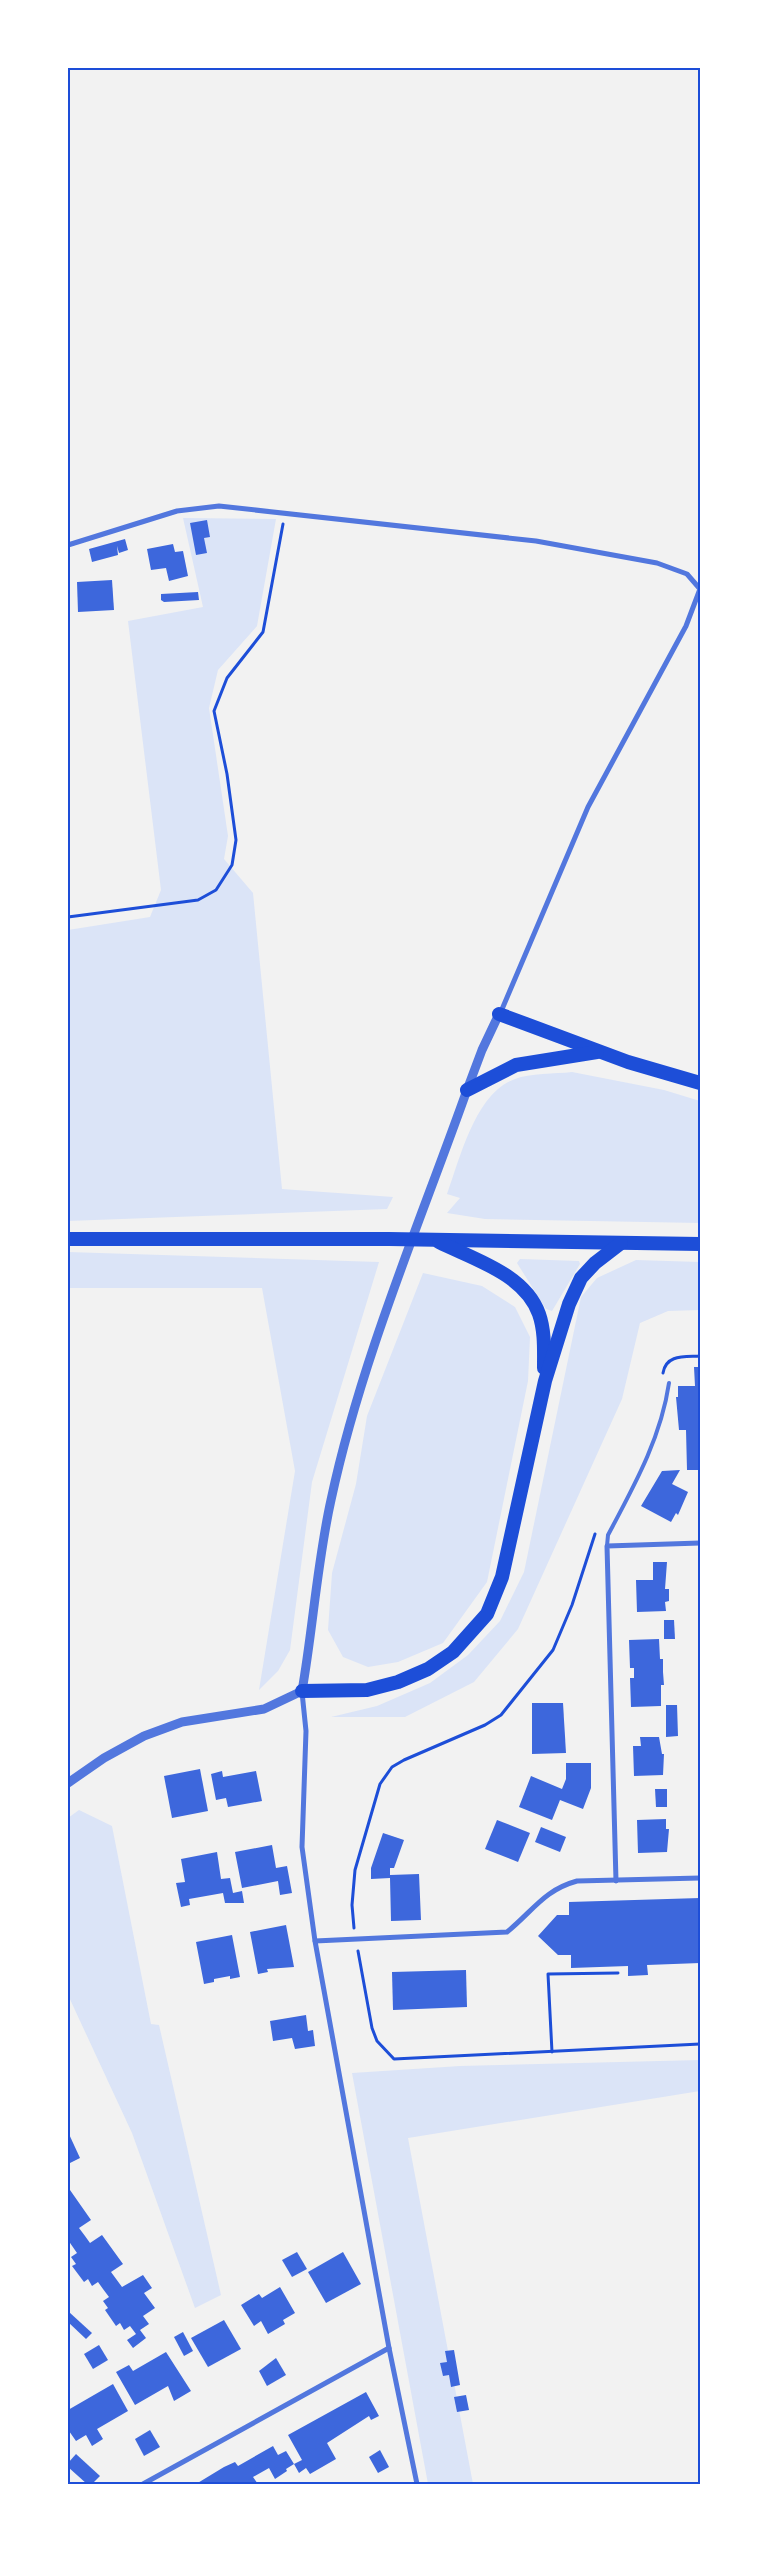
<svg xmlns="http://www.w3.org/2000/svg" width="768" height="2552" font-family="'Noto Sans',sans-serif">
<rect width="100%" height="100%" fill="#f2f2f2"/>
<g fill="#dbe4f7">
<polygon points="183,518 276,519 257,626 218,670 209,708 228,836 224,859 253,893 282,1189 393,1197 387,1209 68,1221 68,930 150,917 161,890 128,621 203,607"/>
<path d="M572,1072L664,1090L700,1101V1223L485,1219L447,1213L460,1198L447,1194C460,1159 475,1093 515,1079C530,1073 555,1074 572,1072Z"/>
<polygon points="68,1252 379,1262 312,1482 290,1650 278,1671 259,1690 295,1471 262,1288 68,1288"/>
<polygon points="520,1259 579,1261 580,1264 552,1311 546,1309 517,1263"/>
<polygon points="636,1260 700,1262 700,1310 668,1311 640,1323 622,1399 518,1629 474,1682 405,1717 331,1717 377,1706 430,1683 468,1655 500,1621 524,1572 581,1297 597,1278"/>
<polygon points="423,1273 482,1286 515,1307 530,1337 528,1381 487,1582 443,1643 398,1662 368,1667 343,1657 328,1630 332,1573 356,1484 367,1416"/>
<polygon points="79,1810 112,1826 151,2024 159,2025 221,2295 195,2308 132,2133 68,1995 68,1818"/>
<polygon points="700,2060 700,2091 408,2138 473,2484 428,2484 352,2073 460,2066"/>
</g>
<g fill="#3d67dc">
<polygon points="207,520 210,537 204,538 207,553 196,555 190,523"/>
<polygon points="125,539 128,550 119,553 117,546 118,555 92,562 89,549"/>
<polygon points="173,544 175,552 183,551 188,576 169,581 166,568 151,570 147,549"/>
<polygon points="112,580 114,610 78,612 77,582"/>
<polygon points="198,592 199,600 164,602 161,600 161,594"/>
<polygon points="694,1367 700,1367 700,1470 687,1470 686,1430 679,1430 676,1397 678,1397 678,1386 695,1386"/>
<polygon points="680,1470 672,1484 688,1492 678,1515 676,1513 671,1522 641,1506 662,1471"/>
<polygon points="653,1562 667,1562 665,1589 669,1589 669,1601 665,1602 666,1611 637,1612 636,1580 653,1580"/>
<polygon points="664,1620 674,1620 675,1639 664,1639"/>
<polygon points="659,1639 660,1659 663,1659 663,1672 664,1685 661,1685 661,1706 631,1707 630,1678 634,1678 634,1668 630,1668 629,1640"/>
<polygon points="532,1703 563,1703 566,1753 532,1754"/>
<polygon points="666,1705 677,1705 678,1736 666,1737"/>
<polygon points="640,1737 659,1737 662,1754 664,1754 663,1775 634,1776 633,1746 641,1746"/>
<polygon points="566,1763 591,1763 591,1788 583,1809 560,1800 552,1820 519,1807 531,1776 562,1789 566,1779"/>
<polygon points="200,1769 208,1811 172,1818 164,1776"/>
<polygon points="222,1771 223,1777 256,1771 262,1801 228,1807 226,1798 216,1800 211,1774"/>
<polygon points="655,1789 667,1789 667,1807 656,1807"/>
<polygon points="666,1819 666,1829 669,1829 667,1852 638,1853 637,1820"/>
<polygon points="497,1820 530,1833 518,1862 485,1849"/>
<polygon points="541,1827 566,1837 560,1852 535,1842"/>
<polygon points="383,1833 404,1840 394,1868 390,1868 390,1875 419,1874 421,1920 391,1921 390,1878 371,1879 371,1868"/>
<polygon points="272,1845 276,1868 287,1866 292,1893 280,1895 278,1881 242,1888 235,1852"/>
<polygon points="217,1852 221,1879 230,1878 233,1893 242,1891 244,1903 225,1903 223,1893 189,1899 190,1905 181,1907 176,1883 185,1882 181,1859"/>
<polygon points="700,1898 700,1963 647,1965 648,1975 628,1976 628,1966 571,1968 571,1955 558,1955 538,1936 557,1915 569,1915 569,1902"/>
<polygon points="286,1925 294,1967 267,1969 268,1972 258,1974 250,1932"/>
<polygon points="232,1935 240,1977 230,1979 230,1976 214,1979 214,1982 204,1984 196,1942"/>
<polygon points="466,1970 467,2007 393,2010 392,1972"/>
<polygon points="306,2015 308,2031 313,2030 315,2046 295,2049 292,2038 273,2041 270,2021"/>
<polygon points="68,2132 80,2158 68,2164"/>
<polygon points="70,2190 91,2220 79,2228 85,2236 90,2243 102,2235 123,2264 111,2272 122,2287 143,2275 152,2288 144,2293 155,2308 143,2316 149,2324 140,2330 146,2338 133,2348 127,2340 136,2334 130,2326 124,2330 120,2323 116,2326 105,2310 108,2308 103,2301 109,2297 103,2289 98,2282 92,2286 88,2279 84,2282 72,2266 76,2264 71,2257 77,2253 68,2240 68,2192"/>
<polygon points="297,2252 307,2269 292,2277 282,2260"/>
<polygon points="343,2252 361,2284 326,2303 308,2272"/>
<polygon points="280,2287 295,2313 283,2320 285,2324 268,2334 261,2321 254,2326 241,2305 259,2294 262,2298"/>
<polygon points="69,2312 92,2333 86,2339 68,2322"/>
<polygon points="224,2320 241,2349 208,2367 191,2338"/>
<polygon points="183,2332 193,2351 184,2356 174,2337"/>
<polygon points="99,2345 108,2360 93,2369 84,2354"/>
<polygon points="454,2350 460,2385 451,2387 449,2375 443,2376 440,2363 447,2362 445,2351"/>
<polygon points="166,2352 191,2391 174,2401 168,2386 135,2405 116,2372 129,2365 133,2371"/>
<polygon points="276,2358 286,2375 267,2386 259,2371"/>
<polygon points="113,2384 128,2411 97,2429 103,2439 92,2446 86,2435 76,2441 69,2431 68,2432 68,2410"/>
<polygon points="366,2392 379,2416 371,2420 369,2416 327,2443 336,2459 310,2474 306,2468 299,2473 294,2464 302,2460 288,2435"/>
<polygon points="466,2395 469,2410 457,2412 454,2397"/>
<polygon points="150,2430 160,2447 144,2456 135,2439"/>
<polygon points="273,2446 278,2455 286,2451 294,2464 286,2469 287,2471 275,2479 269,2468 253,2477 258,2484 196,2484 224,2467 235,2462 238,2466"/>
<polygon points="380,2450 389,2467 378,2473 369,2457"/>
<polygon points="76,2454 100,2476 92,2484 87,2484 68,2467 68,2463"/>
</g>
<g fill="none" stroke-linecap="round" stroke-linejoin="round">
<g stroke="#1d4ed8" stroke-width="3">
<polyline points="68,917 198,900 216,890 232,865 236,840 227,774 214,711 227,678 263,632 283,524"/>
<path d="M663,1373C666,1354 685,1357 700,1356"/>
<polyline points="354,1928 352,1905 355,1870 380,1784 392,1767 404,1760 485,1725 501,1715 553,1650 572,1605 595,1534"/>
<polyline points="358,1951 372,2028 377,2041 394,2059 700,2044"/>
<polyline points="552,2052 548,1974 618,1973"/>
</g>
<path stroke="#5277de" stroke-width="4" d="M607,1546L608,1535C634,1486 661,1438 669,1383"/>
<g stroke="#5277de" stroke-width="5">
<polyline points="68,545 177,511 219,506 536,541 657,563 687,574 700,589"/>
<polyline points="500,1014 588,807 686,626 700,589"/>
<polyline points="302,1692 306,1731 302,1847 315,1941 389,2348 417,2484"/>
<polyline points="616,1881 607,1546 700,1543"/>
<path d="M315,1941L507,1932C533,1911 544,1890 577,1881L700,1878"/>
<polyline points="143,2484 389,2348"/>
</g>
<path stroke="#5277de" stroke-width="9" d="M68,1783L104,1758L144,1736L182,1722L264,1709L302,1691C313,1628 317,1563 331,1500C361,1360 419,1225 467,1090L482,1050L499,1014"/>
<g stroke="#1d4ed8" stroke-width="14">
<polyline points="499,1014 628,1062 700,1083"/>
<polyline points="467,1090 516,1065 597,1052"/>
<polyline points="68,1239 389,1239 700,1244"/>
<path d="M439,1242C473,1259 525,1274 539,1314C545,1331 544,1350 544,1368"/>
<polyline points="302,1691 367,1690 398,1682 428,1669 453,1652 487,1614 502,1577 545,1381 569,1304 581,1278 595,1263 621,1243"/>
</g>
</g>
<rect width="768" height="2552" fill="none" stroke="#ffffff" stroke-width="138"/>
<rect x="69" y="69" width="630" height="2414" fill="none" stroke="#1d4ed8" stroke-width="2"/>
</svg>
